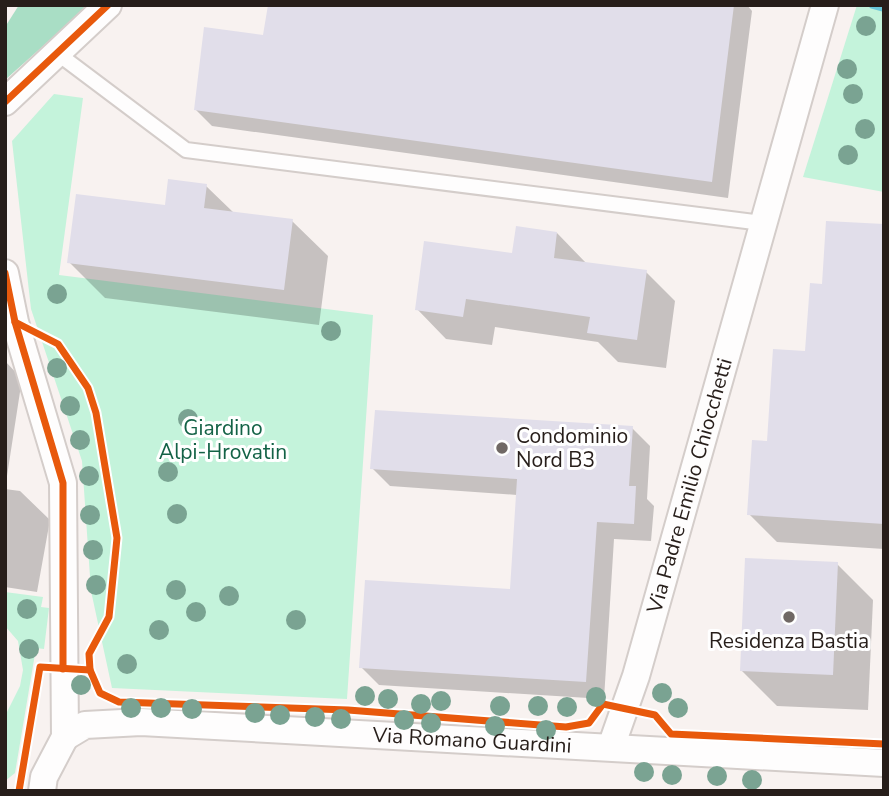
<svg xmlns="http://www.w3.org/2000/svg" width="889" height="796" font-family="'Nunito Sans',sans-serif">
<rect width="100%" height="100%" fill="#f8f2f0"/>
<g fill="#c4f3db">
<polygon points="857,5 884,5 884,192 803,177"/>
<polygon points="54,94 83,98 59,275 373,315 347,699 112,688 91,591 82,461 31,309 12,141"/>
<polygon points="5,592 43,597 41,607 49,608 44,649 36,648 15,773 5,781 5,716 20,686 23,670 18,641 5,626"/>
</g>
<polygon fill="#a9dec5" points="19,5 89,5 5,80 5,27"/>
<g fill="#0003">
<polygon points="269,5 747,5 752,11 728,198 212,126 195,109 265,37"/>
<polygon points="206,186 234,213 292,221 328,256 319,325 105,298 69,262"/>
<polygon points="884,226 884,549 777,542 749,514 769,443 807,353 824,285"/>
<polygon points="557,233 586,263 646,272 675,301 666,368 618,362 598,342 495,327 492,345 446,339 417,309"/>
<polygon points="5,361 22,379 5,489 20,491 50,520 37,592 5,587"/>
<polygon points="632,428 650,446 647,499 654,506 651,541 614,539 604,699 379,685 361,667 511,591 517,495 390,486 372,468"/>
<polygon points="837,564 873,600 868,710 777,706 741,670"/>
</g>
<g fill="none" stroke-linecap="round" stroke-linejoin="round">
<polyline stroke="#6ac7d9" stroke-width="8" points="873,5 884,8"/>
</g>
<g fill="#e1deea">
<polygon points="268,5 734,5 712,182 194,110 204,27 263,35"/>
<polygon points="168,179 207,184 204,208 293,219 284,290 67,263 76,194 165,205"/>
<polygon points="826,221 884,224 884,524 747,515 752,440 767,441 773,349 805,351 810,283 822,284"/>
<polygon points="516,226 557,232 554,258 647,270 637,340 587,333 590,317 466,299 463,317 415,310 424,241 512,253"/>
<polygon points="375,410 633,426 629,486 636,486 634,524 597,522 586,682 359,668 365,580 510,589 517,479 370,469"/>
<polygon points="745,558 838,562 833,675 740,671"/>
</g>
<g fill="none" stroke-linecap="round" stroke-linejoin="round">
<g stroke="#d4cdca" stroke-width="18">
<polyline id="lane" points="57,53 186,150 762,223"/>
</g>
<g stroke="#d4cdca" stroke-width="30">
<g id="street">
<polyline points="5,102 108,5"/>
<polyline points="5,273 15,322 63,483 65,737 44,777 42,791"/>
<path id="s1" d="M65,737L85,725L141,722L884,763"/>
<path id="s2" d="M611,747L636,676L825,5"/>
</g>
</g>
<use href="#lane" stroke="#fefdfd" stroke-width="14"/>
<use href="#street" stroke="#fefdfd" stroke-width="26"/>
<g stroke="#fff" stroke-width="11">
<g id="cycleway">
<polyline points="5,102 108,5"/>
<polyline points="5,273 15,322 63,483 63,669"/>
<polyline points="15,322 58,344 88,388 96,413 117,538 109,617 89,654 90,670 100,693 119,702 348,710 566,727 589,723 603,704 655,715 671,734 884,744"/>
<polyline points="19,791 40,667 90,670"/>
</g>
</g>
<use href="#cycleway" stroke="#e8590c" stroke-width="7"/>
</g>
<g fill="#7aa392">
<circle cx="866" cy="26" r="10"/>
<circle cx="847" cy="69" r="10"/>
<circle cx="853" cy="94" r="10"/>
<circle cx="865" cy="129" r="10"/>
<circle cx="848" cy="155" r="10"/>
<circle cx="57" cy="294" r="10"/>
<circle cx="331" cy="331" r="10"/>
<circle cx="57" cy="368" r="10"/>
<circle cx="70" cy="406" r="10"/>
<circle cx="188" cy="419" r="10"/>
<circle cx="80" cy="440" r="10"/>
<circle cx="168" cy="472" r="10"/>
<circle cx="89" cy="476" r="10"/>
<circle cx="177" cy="514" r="10"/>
<circle cx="90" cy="515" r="10"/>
<circle cx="93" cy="550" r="10"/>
<circle cx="96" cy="585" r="10"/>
<circle cx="176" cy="590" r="10"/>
<circle cx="229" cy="596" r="10"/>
<circle cx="27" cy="609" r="10"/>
<circle cx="196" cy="612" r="10"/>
<circle cx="296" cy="620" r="10"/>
<circle cx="159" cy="630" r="10"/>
<circle cx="29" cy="649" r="10"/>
<circle cx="127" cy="664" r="10"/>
<circle cx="81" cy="685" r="10"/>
<circle cx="662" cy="693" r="10"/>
<circle cx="365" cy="696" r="10"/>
<circle cx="596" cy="697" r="10"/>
<circle cx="388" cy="699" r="10"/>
<circle cx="441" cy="701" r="10"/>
<circle cx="421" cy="704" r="10"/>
<circle cx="500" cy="706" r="10"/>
<circle cx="538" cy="706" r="10"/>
<circle cx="567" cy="707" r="10"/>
<circle cx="131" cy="708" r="10"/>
<circle cx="161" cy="708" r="10"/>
<circle cx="678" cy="708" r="10"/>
<circle cx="192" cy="709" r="10"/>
<circle cx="255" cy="713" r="10"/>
<circle cx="280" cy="715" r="10"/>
<circle cx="315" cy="717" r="10"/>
<circle cx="341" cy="719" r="10"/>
<circle cx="404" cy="720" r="10"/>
<circle cx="431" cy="723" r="10"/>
<circle cx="495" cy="726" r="10"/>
<circle cx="546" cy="730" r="10"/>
<circle cx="644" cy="772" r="10"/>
<circle cx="672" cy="775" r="10"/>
<circle cx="717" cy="776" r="10"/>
<circle cx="752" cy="780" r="10"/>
</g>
<g fill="#706865" stroke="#fff" stroke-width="2.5">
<circle cx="502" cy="448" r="7"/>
<circle cx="789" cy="617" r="7"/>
</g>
<g text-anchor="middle" stroke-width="6" stroke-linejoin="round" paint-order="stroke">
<g font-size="21" fill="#136246" stroke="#fff">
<text x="223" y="435">Giardino<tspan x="223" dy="24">Alpi-Hrovatin</tspan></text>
</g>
<g font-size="21" fill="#271e1a" stroke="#fff" text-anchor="start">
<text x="516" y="443">Condominio<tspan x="516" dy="24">Nord B3</tspan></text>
<text x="789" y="648" text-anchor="middle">Residenza Bastia</text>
</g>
<g font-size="21" fill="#271e1a" stroke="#fff">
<text dy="7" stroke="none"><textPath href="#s2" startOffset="273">Via Padre Emilio Chiocchetti</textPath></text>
<text dy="7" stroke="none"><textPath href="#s1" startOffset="411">Via Romano Guardini</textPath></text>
</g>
</g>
<rect width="889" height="796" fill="none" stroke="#271e1a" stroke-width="14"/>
</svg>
